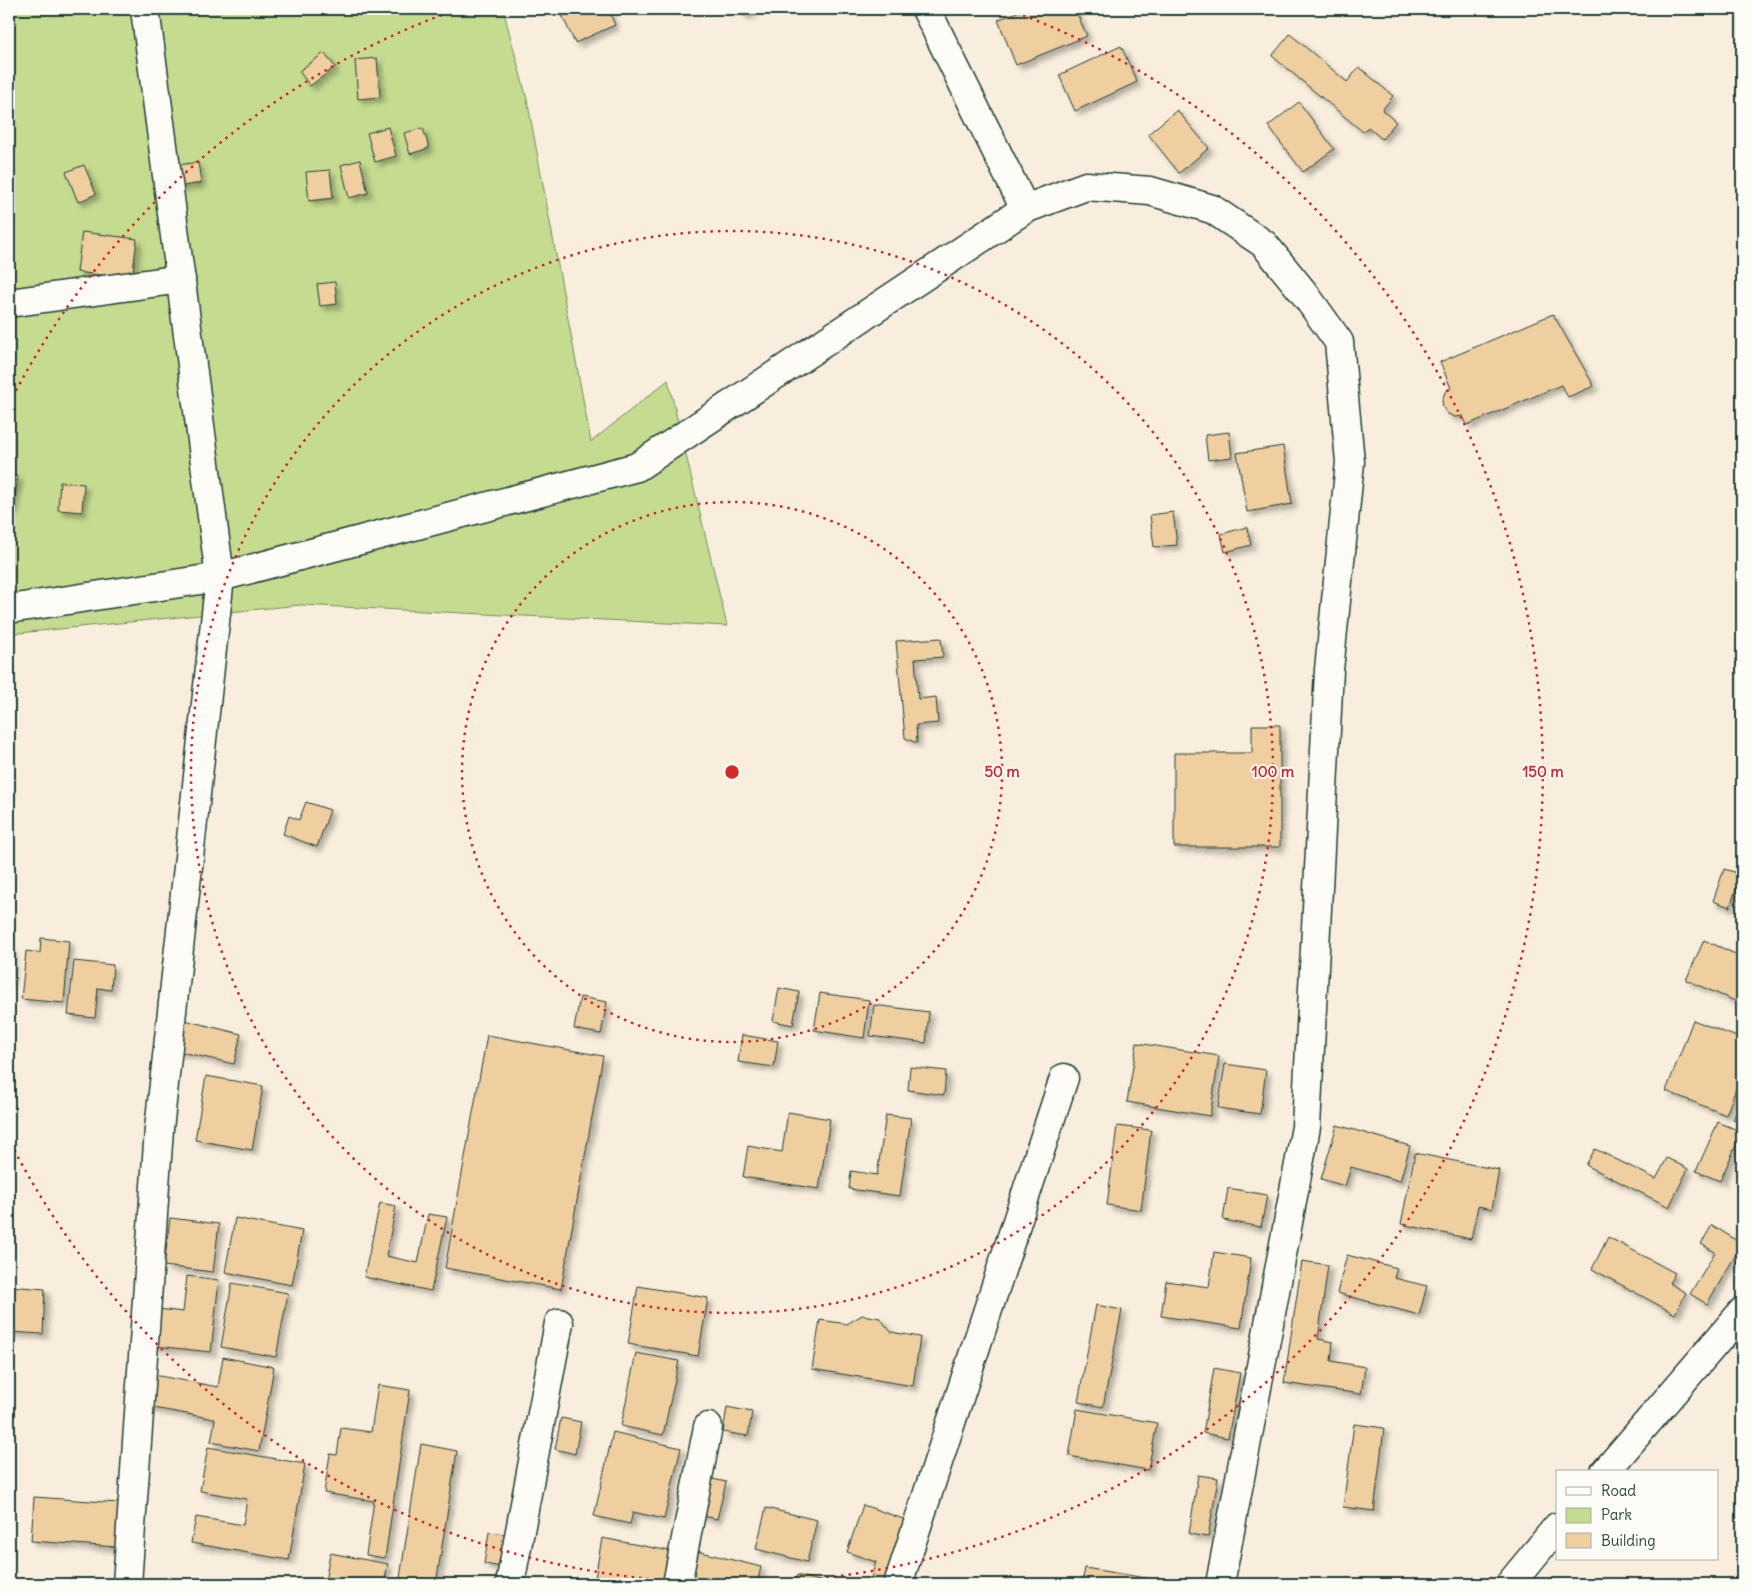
<svg xmlns="http://www.w3.org/2000/svg" width="1751" height="1593" font-family="Delius,sans-serif">
<defs>
<filter id="shadow"><feDropShadow dx="4.5" dy="4.5" stdDeviation="2.5" flood-color="#0004"/></filter>
</defs>
<rect width="100%" height="100%" fill="#f9eedd"/>
<filter id="ink" filterUnits="userSpaceOnUse"><feTurbulence type="fractalNoise" baseFrequency=".02" numOctaves="2"/><feDisplacementMap in="SourceGraphic" scale="10" xChannelSelector="R" yChannelSelector="G"/><feConvolveMatrix kernelMatrix="1 2 1 2 8 2 1 2 1" color-interpolation-filters="sRGB"/></filter>
<g filter="url(#ink)">
<polygon fill="#c5db90" stroke="#728c62" points="9,9 503,9 527,99 591,442 668,380 727,626 300,605 9,634"/>
<g fill="#efcea0" stroke="#1f3d34" filter="url(#shadow)">
<polygon points="559,9 608,9 615,25 575,43"/>
<polygon points="740,9 755,9 744,16"/>
<polygon points="1024,9 1075,9 1087,36 1016,65 998,20"/>
<polygon points="1290,34 1347,82 1359,67 1393,96 1382,110 1396,122 1382,139 1368,127 1363,132 1272,56"/>
<polygon points="1121,46 1137,82 1075,111 1059,75"/>
<polygon points="324,53 335,67 310,86 299,71"/>
<polygon points="377,58 380,97 358,99 355,60"/>
<polygon points="1299,102 1334,149 1303,172 1268,126"/>
<polygon points="1177,110 1209,148 1179,173 1148,134"/>
<polygon points="388,127 396,156 375,162 367,133"/>
<polygon points="423,128 429,148 410,154 404,133"/>
<polygon points="360,160 368,193 349,198 341,165"/>
<polygon points="198,162 201,183 177,187 173,166"/>
<polygon points="84,165 96,194 78,202 66,172"/>
<polygon points="330,170 333,198 309,201 306,172"/>
<polygon points="82,232 137,239 132,279 77,272"/>
<polygon points="335,282 337,304 320,306 317,284"/>
<polygon points="1553,314 1594,386 1568,397 1561,385 1467,425 1463,416 1455,417 1448,414 1443,408 1442,400 1445,392 1451,388 1440,362"/>
<polygon points="1229,432 1232,457 1208,460 1205,435"/>
<polygon points="1283,446 1292,504 1247,512 1237,453"/>
<polygon points="9,475 18,476 13,512 9,511"/>
<polygon points="60,482 84,484 82,512 58,510"/>
<polygon points="1173,512 1177,545 1154,547 1150,515"/>
<polygon points="1247,527 1251,545 1225,552 1221,534"/>
<polygon points="941,638 943,657 915,659 918,699 936,697 938,723 916,725 917,743 905,738 896,641"/>
<polygon points="1252,725 1280,725 1280,847 1174,847 1174,753 1252,753"/>
<polygon points="306,802 330,810 317,847 283,834 289,816 299,820"/>
<polygon points="1724,869 1741,874 1730,907 1713,901"/>
<polygon points="41,938 69,941 64,1003 21,999 26,951 40,953"/>
<polygon points="1704,940 1742,957 1742,1004 1686,980"/>
<polygon points="9,948 12,949 11,982 9,982"/>
<polygon points="74,961 113,965 111,990 98,988 95,1018 68,1015"/>
<polygon points="779,988 799,992 793,1025 773,1021"/>
<polygon points="820,993 869,1000 864,1038 814,1030"/>
<polygon points="580,997 607,1002 601,1034 574,1029"/>
<polygon points="874,1005 929,1012 926,1043 870,1036"/>
<polygon points="184,1020 241,1034 234,1064 177,1051"/>
<polygon points="1693,1020 1742,1039 1742,1073 1726,1115 1666,1091"/>
<polygon points="487,1035 603,1056 561,1289 445,1268"/>
<polygon points="742,1035 778,1041 774,1067 738,1062"/>
<polygon points="1137,1043 1219,1056 1210,1116 1127,1102"/>
<polygon points="1225,1064 1266,1070 1260,1114 1218,1108"/>
<polygon points="910,1067 946,1071 944,1095 908,1090"/>
<polygon points="206,1076 263,1086 252,1150 195,1140"/>
<polygon points="1742,1100 1742,1123 1733,1119"/>
<polygon points="788,1112 830,1119 819,1189 743,1177 748,1146 782,1152"/>
<polygon points="886,1115 911,1118 900,1196 849,1189 851,1171 877,1175"/>
<polygon points="1718,1122 1742,1132 1720,1181 1696,1171"/>
<polygon points="1337,1125 1410,1146 1400,1181 1351,1167 1345,1186 1321,1179"/>
<polygon points="1117,1126 1151,1130 1141,1210 1107,1205"/>
<polygon points="1595,1149 1656,1179 1667,1158 1688,1169 1669,1207 1586,1165"/>
<polygon points="1415,1153 1499,1170 1492,1209 1478,1206 1471,1239 1401,1224"/>
<polygon points="1228,1188 1267,1195 1261,1227 1223,1220"/>
<polygon points="380,1203 396,1206 386,1256 418,1263 428,1214 447,1217 431,1291 364,1277"/>
<polygon points="170,1218 219,1224 213,1272 164,1266"/>
<polygon points="235,1218 302,1231 292,1285 225,1272"/>
<polygon points="1712,1225 1742,1244 1707,1304 1690,1294 1715,1252 1701,1244"/>
<polygon points="1608,1237 1675,1273 1669,1283 1686,1293 1675,1314 1592,1269"/>
<polygon points="1214,1252 1251,1258 1241,1328 1161,1316 1166,1281 1209,1287"/>
<polygon points="1347,1255 1397,1268 1394,1278 1427,1286 1419,1315 1337,1293"/>
<polygon points="1302,1261 1328,1265 1318,1339 1333,1342 1331,1361 1365,1367 1361,1394 1284,1383"/>
<polygon points="187,1276 219,1280 211,1352 146,1345 150,1308 183,1312"/>
<polygon points="232,1283 288,1293 276,1357 221,1347"/>
<polygon points="9,1286 45,1289 43,1334 9,1332"/>
<polygon points="638,1286 708,1298 698,1356 628,1344"/>
<polygon points="1096,1305 1122,1310 1103,1407 1078,1402"/>
<polygon points="862,1315 880,1318 891,1332 920,1337 913,1386 812,1369 820,1320 847,1324"/>
<polygon points="636,1353 679,1361 663,1435 621,1426"/>
<polygon points="223,1357 274,1367 259,1451 211,1442 215,1419 148,1407 154,1375 218,1387"/>
<polygon points="1214,1368 1240,1373 1228,1438 1203,1433"/>
<polygon points="378,1385 410,1390 385,1558 366,1555 374,1501 324,1493 330,1454 337,1455 341,1428 371,1432"/>
<polygon points="727,1407 752,1412 748,1436 723,1432"/>
<polygon points="1077,1409 1157,1423 1148,1470 1069,1456"/>
<polygon points="561,1418 581,1422 575,1454 555,1449"/>
<polygon points="1354,1424 1384,1428 1374,1511 1343,1507"/>
<polygon points="613,1432 681,1448 664,1519 633,1512 630,1524 594,1516"/>
<polygon points="421,1444 457,1451 436,1584 399,1584"/>
<polygon points="208,1447 305,1464 289,1560 191,1543 196,1517 243,1525 247,1499 200,1491"/>
<polygon points="1198,1475 1218,1478 1208,1537 1189,1534"/>
<polygon points="704,1477 726,1482 717,1519 695,1514"/>
<polygon points="34,1497 119,1503 116,1547 31,1541"/>
<polygon points="863,1505 912,1522 890,1584 869,1584 876,1562 847,1552"/>
<polygon points="766,1508 817,1520 807,1562 756,1549"/>
<polygon points="489,1532 507,1534 502,1567 484,1564"/>
<polygon points="602,1538 670,1551 663,1584 594,1584"/>
<polygon points="693,1550 761,1567 757,1584 685,1584"/>
<polygon points="330,1553 388,1564 384,1584 335,1584 325,1582"/>
<polygon points="1085,1568 1164,1581 1164,1584 1082,1584"/>
<polygon points="797,1575 823,1582 823,1584 794,1584"/>
</g>
<g fill="none" stroke-linecap="round" stroke-linejoin="round">
<g stroke="#1f3d34" stroke-width="31">
<g id="minor">
<polyline points="926,9 1025,209 1086,186 1150,191 1212,209 1264,244 1304,293 1339,342 1350,462 1329,670 1306,1127 1220,1584"/>
<polyline points="9,303 181,279"/>
<polyline points="9,609 220,577 637,467 1025,209"/>
<polyline points="127,1584 159,1129 220,577 145,9"/>
<polyline points="510,1584 559,1323"/>
<polyline points="677,1584 708,1427"/>
<polyline points="898,1584 1064,1078"/>
</g>
</g>
<g stroke="#1f3d34" stroke-width="31">
<g id="tertiary">
<polyline points="1605,1472 1742,1312"/>
<polyline points="1510,1584 1557,1527"/>
</g>
</g>
<use href="#minor" stroke="#fdfcf7" stroke-width="28"/>
<use href="#tertiary" stroke="#fdfcf7" stroke-width="28"/>
</g>
</g>
<g fill="none" stroke="#d62828" stroke-width="2.5" stroke-dasharray="2.5 5">
<circle cx="732" cy="772" r="270"/>
<circle cx="732" cy="772" r="541"/>
<path d="M9 404A811 811 0 0 1 455 10M1009 10A811 811 0 1 1 9 1140"/>
</g>
<circle cx="732" cy="772" r="8" fill="#d62828" stroke="#fdfcf7" stroke-width="2.5"/>
<g font-size="15" text-anchor="middle" font-weight="bold" fill="#d62828" stroke="#fdfcf7" stroke-width="4" stroke-linejoin="round" paint-order="stroke">
<text x="1002" y="777">50 m</text>
<text x="1273" y="777">100 m</text>
<text x="1543" y="777">150 m</text>
</g>
<rect width="1751" height="1593" fill="none" stroke="#fdfcf7" stroke-width="30"/>
<rect x="15" y="15" width="1721" height="1563" fill="none" stroke="#1f3d34" stroke-width="2" filter="url(#ink)"/>
<rect x="1556" y="1470" width="162" height="90" fill="#fdfcf7" stroke="#a4b0a9"/>
<rect x="1566" y="1487" width="25" height="8" fill="#fdfcf7" stroke="#a4b0a9"/>
<text x="1601" y="1496" font-size="15" fill="#1f3d34">Road</text>
<rect x="1566" y="1508" width="25" height="15" fill="#c5db90" stroke="#a4b0a9"/>
<text x="1601" y="1520" font-size="15" fill="#1f3d34">Park</text>
<rect x="1566" y="1533" width="25" height="15" fill="#efcea0" stroke="#a4b0a9"/>
<text x="1601" y="1546" font-size="15" fill="#1f3d34">Building</text>
</svg>
